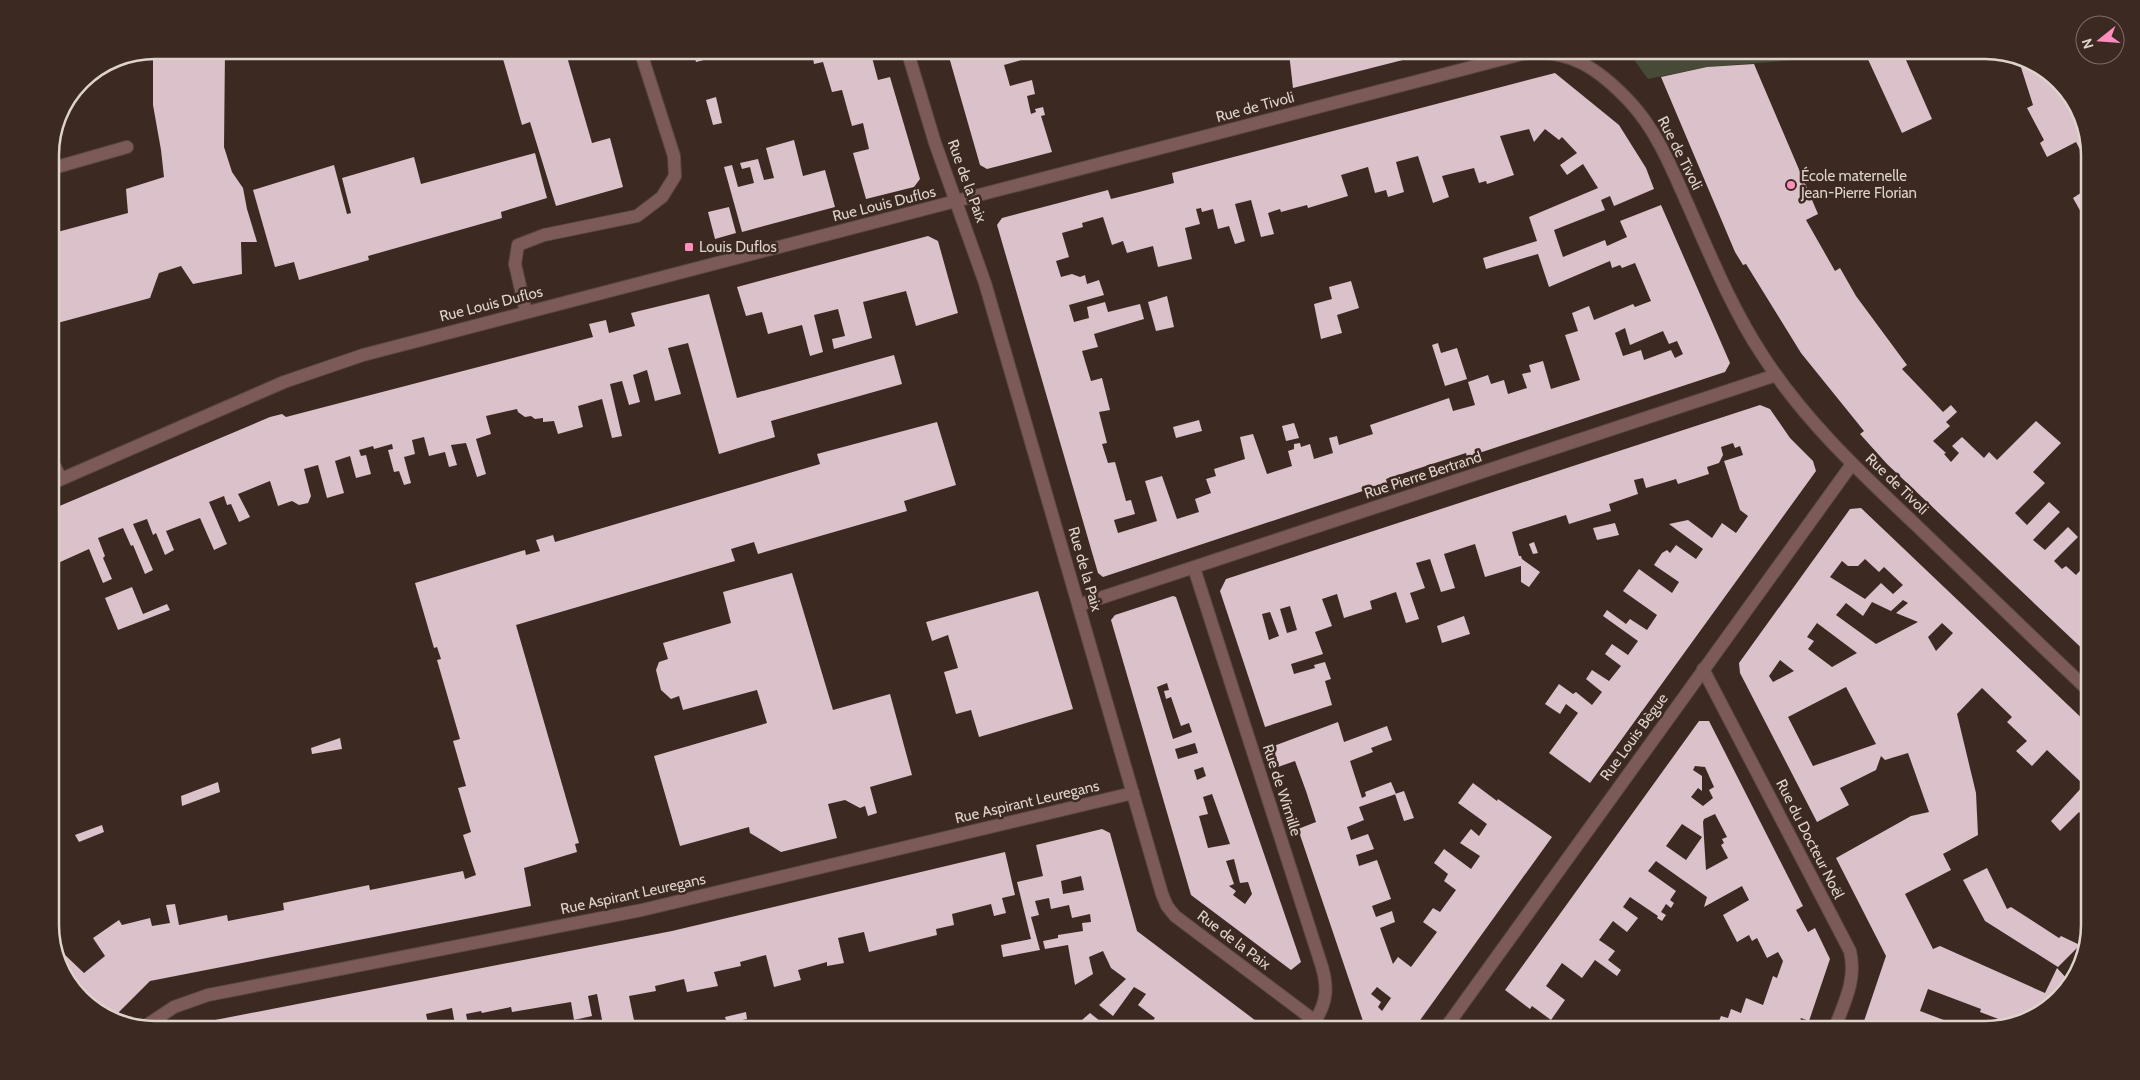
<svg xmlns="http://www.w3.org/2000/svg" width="2140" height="1080" font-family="Cabin,sans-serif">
<rect width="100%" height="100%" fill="#3c2922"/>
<polygon fill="#464a37" points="1627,50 1919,50 1707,67 1648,79"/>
<g fill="#dbc1c9" fill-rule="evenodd">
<polygon points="153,50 225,50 224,147 232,172 243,188 247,209 257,242 241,242 242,274 193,284 181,266 159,273 150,298 50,325 50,234 128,213 126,189 164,177 161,150 153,105"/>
<polygon points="507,50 565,50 592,143 610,138 623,187 556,206 530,122 522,125 501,52"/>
<polygon points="693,50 726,50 727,54 696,62"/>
<polygon points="820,50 870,50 878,80 890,77 920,179 914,187 866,199 853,153 869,149 863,123 852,126 842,90 832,92 823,62 814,64 813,58 822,56"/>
<polygon points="947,50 1055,50 1004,65 1010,86 1032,80 1035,94 1027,96 1031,114 1036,112 1035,109 1043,107 1045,115 1041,116 1052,152 987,169 980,165"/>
<polygon points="1303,50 1438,50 1438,51 1293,88 1289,53"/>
<polygon points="1902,51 1932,119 1902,133 1866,55"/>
<polygon points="2018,58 2031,61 2072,96 2090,148 2090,181 2081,167 2087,163 2076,142 2047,157 2040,143 2044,140 2027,108 2033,105"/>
<polygon points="1754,64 1818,214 1806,220 1835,271 1840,268 1856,296 1907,365 1902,369 1943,412 1951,405 1957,412 1946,422 1950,426 1933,441 1946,453 1944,454 1951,462 1959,453 1952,446 1962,437 1984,458 1989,452 1997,460 2036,421 2061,443 2033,472 2045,483 2015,513 2027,525 2049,502 2060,512 2033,540 2045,550 2068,527 2078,537 2054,561 2062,569 2066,566 2076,575 2090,560 2090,656 1887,464 1860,434 1864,431 1801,353 1746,264 1743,265 1735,252 1661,77 1707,67"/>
<path d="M1555,73L1619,125L1646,168L1654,189L1614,206L1610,196L1601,200L1605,210L1554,230L1563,257L1605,240L1607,246L1627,237L1620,221L1661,205L1730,363L1725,372L1467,457L1466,453L1386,479L1387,483L1103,577L1098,573L997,225L1002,218L1108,190L1111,199L1139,192L1174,183L1172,173ZM1529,129L1534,142L1545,129L1559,140L1562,137L1577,153L1560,165L1567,175L1583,164L1598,188L1529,217L1537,241L1483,258L1486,269L1538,254L1549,287L1610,261L1612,268L1620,265L1622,268L1635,263L1651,301L1635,307L1633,304L1594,320L1589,306L1572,313L1578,331L1565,335L1580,380L1551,389L1543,361L1529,365L1531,372L1522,374L1527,388L1508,394L1504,380L1491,384L1488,375L1468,382L1475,405L1453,411L1449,398L1370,425L1373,434L1339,445L1337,436L1329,438L1333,453L1314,459L1310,444L1301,447L1300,443L1294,444V449L1288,451L1292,466L1267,474L1253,434L1240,437L1245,459L1214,469L1216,476L1206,479L1211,493L1195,499L1199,512L1177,519L1162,476L1145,481L1157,521L1118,533L1114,520L1135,514L1131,500L1126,501L1115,462L1108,463L1102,444L1107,443L1099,412L1110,410L1102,378L1091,381L1082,351L1098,347L1094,334L1144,319L1140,304L1108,312L1105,302L1087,307L1089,318L1074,322L1069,305L1104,295L1099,280L1087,284L1085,275L1080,277L1072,274L1061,277L1056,261L1069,257L1062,233L1083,227L1082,223L1103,217L1112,245L1123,241L1127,253L1153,246L1158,267L1192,259L1185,228L1200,224L1196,209L1201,208L1202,212L1213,209L1218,229L1229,226L1235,244L1245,241L1235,204L1251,200L1261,237L1274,234L1268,213L1280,209L1281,212L1307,205L1308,208L1348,196L1341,175L1368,167L1375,193L1386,190L1388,197L1404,192L1396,162L1418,156L1433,203L1449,197L1442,176L1474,168L1479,183L1486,181L1487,184L1514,175L1500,136ZM1625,328L1630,345L1663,331L1669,344L1677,341L1683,354L1675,358L1671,350L1644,360L1641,350L1623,356L1615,333Z"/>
<polygon points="716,97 722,123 713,125 706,100"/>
<polygon points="794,140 803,176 825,170 835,207 742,232 724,167 732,165 738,187 754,183 750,167 742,169 740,163 758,159 764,180 774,178 766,148"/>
<polygon points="535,153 547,198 501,212 502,218 368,256 369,260 299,280 294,262 275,267 253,190 334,165 347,214 351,213 342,178 414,157 421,184"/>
<polygon points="2090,187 2090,214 2087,211 2082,214 2073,198"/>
<polygon points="729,207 736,233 715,239 708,212"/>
<polygon points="928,236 938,241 958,313 916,326 906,291 863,302 872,338 834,349 832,339 845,336 838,309 814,315 823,352 810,356 802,325 768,334 762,312 746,316 737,287"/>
<polygon points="1351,281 1359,308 1337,315 1342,333 1321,339 1314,304 1332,299 1329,287"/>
<polygon points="709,294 737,398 894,355 902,384 771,421 775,437 719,454 688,343 668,348 681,394 655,401 647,370 633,375 640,402 629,405 622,381 610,384 622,436 612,438 602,399 578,406 583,427 558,434 554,421 543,422 543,418 535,419 531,416 525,417 518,412 517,409 486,416 491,434 476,439 486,474 477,477 466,443 451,445 457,465 449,467 445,452 429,456 424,437 412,440 415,454 404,457 411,483 404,485 399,471 394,472 388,450 393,449 392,444 374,449 373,446 359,450 361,456 366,455 371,474 356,478 350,456 335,461 344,493 327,498 318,465 304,469 311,496 308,503 299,505 292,501 278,506 270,481 238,494 250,517 239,522 231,504 227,505 224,496 209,502 227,544 214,550 200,518 166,531 174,550 165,555 156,533 153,535 147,519 133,524 153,570 145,574 133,545 131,546 123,528 98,538 105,556 103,558 112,579 103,583 89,549 58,563 50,544 50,510 270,417 282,414 286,417 593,337 589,324 606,320 609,333 635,326 631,313"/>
<polygon points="1167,296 1174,327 1156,331 1148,302"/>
<polygon points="1438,343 1441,353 1457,348 1467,379 1445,386 1432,345"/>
<path d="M1760,405L1770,409L1790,438L1813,461L1816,471L1590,783L1549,753L1578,713L1566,704L1560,714L1545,704L1559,684L1573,694L1576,692L1592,705L1602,692L1586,679L1592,670L1609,681L1621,666L1605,654L1612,644L1628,655L1638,641L1603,616L1607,610L1626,624L1630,619L1647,630L1657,615L1623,591L1639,569L1672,593L1679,582L1654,565L1662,553L1667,550L1670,553L1676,545L1696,559L1703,549L1669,524L1688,520L1712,538L1722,523L1736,533L1748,516L1740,510L1724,461L1743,455L1740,446L1735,448L1733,443L1721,447L1723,455L1719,463L1707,467L1709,474L1678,484L1676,479L1646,488L1643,478L1634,480L1638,494L1609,504L1611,511L1569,524L1566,515L1512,532L1519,556H1521L1522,559L1540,572L1529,587L1521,582V566L1485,577L1475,544L1444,554L1455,588L1441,592L1430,559L1416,563L1425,588L1410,593L1419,619L1406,623L1396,592L1370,601L1372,609L1344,618L1337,594L1322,599L1332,626L1315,632L1323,654L1291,664L1294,674L1315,668L1314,665L1325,662L1331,679L1325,681L1332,705L1265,727L1220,591L1226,579ZM1290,606L1297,630L1287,633L1280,609ZM1270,612L1279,636L1269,640L1262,614Z"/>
<polygon points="1199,420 1202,431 1176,438 1173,427"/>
<polygon points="937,422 956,485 904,501 907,511 758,554 754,542 731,549 735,561 516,625 579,843 575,844 577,852 524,868 531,906 150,981 111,1020 68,984 60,960 65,955 84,973 105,956 93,938 119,920 122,925 150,918 152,926 170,923 166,905 175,904 179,925 227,915 228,921 284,910 283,903 369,885 370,890 463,871 465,879 476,875 463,835 471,832 458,788 466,786 453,741 460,739 437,660 441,659 437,647 434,648 415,583 525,550 526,555 540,551 536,540 553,535 555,542 820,464 817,454"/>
<polygon points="1294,423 1299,438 1286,441 1282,426"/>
<path d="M1861,508L2090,726V822L2079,812L2060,831L2051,821L2084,785L2047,750L2032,766L2016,751L2027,741L2007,722L2012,717L1982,688L1957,714L1976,793L1978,835L1943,854L1951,870L1905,894L1933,949L1940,946L2045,993L2057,968L2070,982L2043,1012L2009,1023L1980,1012L1981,1009L1928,989L1920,1011L1949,1022L1948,1024L1952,1025L1950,1030H1861L1886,956L1836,858L1911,816L1929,812L1908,753L1885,760L1881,756L1876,770L1840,788L1849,805L1817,822L1740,673L1739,663L1850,509ZM1865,559L1879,572L1884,567L1903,585L1893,594L1881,583L1865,599L1830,577L1842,561L1848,566H1858ZM1903,600L1908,603L1896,613L1918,622L1876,644L1836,615L1846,603L1863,616L1872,602L1891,611ZM1817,623L1857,653L1832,667L1808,649L1814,641L1807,637ZM1942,623L1953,633L1936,651L1928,637ZM1780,660L1794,671L1773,682L1769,676ZM1846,687L1876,744L1813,766L1788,717Z"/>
<polygon points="1615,523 1619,535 1597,540 1593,528"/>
<polygon points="1534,542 1538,553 1533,554 1529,544"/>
<polygon points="792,573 833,710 890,694 912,775 870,787 877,813 868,816 865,806 860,808 845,800 828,804 837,838 781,852 750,833 749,827 680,846 654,756 767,723 757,690 683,710 679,696 671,699 661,690 656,670 659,662 668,659 663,643 731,623 723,592"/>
<polygon points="132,587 143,614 167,604 170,610 118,630 105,598"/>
<polygon points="1038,591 1073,709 979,737 971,710 956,714 944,672 958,668 948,635 932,641 926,622"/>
<path d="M1173,596L1176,597L1301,962L1291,970L1191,895L1111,620L1115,615ZM1167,683L1169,690L1164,691L1166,699L1171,697L1181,726L1189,723L1192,732L1173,739L1157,687ZM1195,743L1198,753L1178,759L1175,749ZM1203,767L1206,776L1197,780L1194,770ZM1212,794L1230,844L1208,848L1199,816L1208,814L1203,797ZM1234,859L1240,883L1248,882L1252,894L1245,904L1233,895L1236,891L1229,886L1234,884L1226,861Z"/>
<polygon points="1464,616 1470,634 1442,643 1437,626"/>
<path d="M1699,721H1709L1803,906L1796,910L1808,932L1815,928L1830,959L1809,1021L1801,1018L1797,1030H1728L1730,1025L1719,1021L1721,1016L1728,1018L1731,1009L1741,1013L1746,998L1763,1005L1773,976L1777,978L1783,961L1778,952L1767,958L1757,938L1752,941L1749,935L1737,942L1723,915L1749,900L1742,886L1704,907L1707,897L1656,861L1648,871L1676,891L1670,900L1674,903L1671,908L1666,904L1661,912L1666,915L1662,921L1657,918L1658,916L1630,897L1623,907L1638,918L1627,932L1613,921L1599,940L1615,951L1608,960L1621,970L1617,976L1595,960L1582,978L1562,963L1546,986L1565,1000L1551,1020L1532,1006L1530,1009L1505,990ZM1695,766L1705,767L1714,787L1709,790L1713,798L1703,806L1691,797L1698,788L1702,791V776L1693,770ZM1715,814L1727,837L1722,839L1724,843L1721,845L1728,858L1706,870L1703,822L1704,819ZM1682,824L1702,837L1686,860L1666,846Z"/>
<path d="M1338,722L1344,742L1387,726L1392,740L1371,748L1373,752L1350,761L1362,798L1366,796L1365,792L1391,782L1396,794L1359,807L1364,820L1347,827L1351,840L1368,834L1374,849L1356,855L1359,866L1377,860L1386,885L1391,899L1372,906L1376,917L1392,911L1395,922L1380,928L1393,964L1398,957L1411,967L1437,932L1423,922L1433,908L1440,912L1456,890L1444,881L1448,874L1434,863L1444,849L1471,869L1480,856L1460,843L1471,829L1479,836L1487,824L1458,803L1473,783L1497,801L1498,799L1552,837L1413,1030H1372L1364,1024L1298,829L1316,822L1306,791L1295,761L1278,767L1271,747ZM1377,987L1391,998L1382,1011L1378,1007L1381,1002L1371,994Z"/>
<polygon points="340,738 342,749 312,754 311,748"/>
<polygon points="218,782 220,792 182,806 181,796"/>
<polygon points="1404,791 1414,818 1404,821 1395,794"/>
<polygon points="102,825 104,832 79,842 75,835"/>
<path d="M1102,829L1110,833L1137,931L1268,1030H1145L1155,1018L1138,1005L1146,994L1134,987L1113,1016L1099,1005L1126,979L1111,968L1103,951L1089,957L1093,974L1075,985L1068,945L1045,949L1043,941L1058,938V935L1083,931L1082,923L1091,922L1090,914L1072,918L1069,905L1051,909L1049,898L1035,901L1039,915L1031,917L1040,950L1003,957L1001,945L1031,939L1017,882L1043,876L1036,845ZM1081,876L1084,890L1063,894L1061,881Z"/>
<polygon points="50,849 51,849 55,861 50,862"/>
<polygon points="1005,852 1015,895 1002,898 1006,913 994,916 991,904 952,914 954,925 936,929 937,935 869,952 864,932 838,938 844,963 827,966 827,962 798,970 801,980 774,987 766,955 740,962 741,966 714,972 718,986 687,992 684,979 655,986 656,991 629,996 636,1030 604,1030 597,994 588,996 592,1016 574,1020 571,1002 512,1012 511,1007 482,1013 481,1011 466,1014 469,1029 464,1030 456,1030 452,1008 426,1014 429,1028 419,1030 212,1030 210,1021 672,931"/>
<polygon points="1987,868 2007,909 2011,907 2059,938 2061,936 2080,945 2058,967 1985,921 1963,880"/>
<polygon points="746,1012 747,1019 727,1023 725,1017"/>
<polygon points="1090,1013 1105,1025 1102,1030 1084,1030 1082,1020"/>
</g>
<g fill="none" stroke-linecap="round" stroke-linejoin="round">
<g stroke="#594741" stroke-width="14">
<g id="minor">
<polyline points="907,50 935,143 985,283 1162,894 1167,906 1175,916 1327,1030"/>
<polyline points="50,169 127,147"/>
<polyline points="526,312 515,264 518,245 544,235 637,216 662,197 675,176 674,156 640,50"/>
<polyline points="50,457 61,479"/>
<path d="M50,484L284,382L363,355L1522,54C1568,47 1599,69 1630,102C1657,131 1672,169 1688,205C1711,257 1732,309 1763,356C1805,421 1861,473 1917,526C1975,582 2032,637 2090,692"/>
<path d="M1194,568L1322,967C1328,988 1327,1002 1315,1021"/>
<polyline points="1079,605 1776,375"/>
<path d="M1703,669L1850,951C1857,980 1844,1003 1834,1030"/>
<polyline points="144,1027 174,1007 208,995 642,910 1133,793"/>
<polyline points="1444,1030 1852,464"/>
</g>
</g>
<polyline stroke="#7b6b65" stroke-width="3" stroke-dasharray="2.5 2.5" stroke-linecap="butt" points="1618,58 1621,50"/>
<use href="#minor" stroke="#7c5a57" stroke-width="12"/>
</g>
<g fill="#fe8ebd" stroke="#3c2922" stroke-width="2">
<circle cx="1791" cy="185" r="5"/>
<rect x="684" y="242" width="10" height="10" rx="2.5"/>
</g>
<g text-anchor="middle" stroke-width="5" stroke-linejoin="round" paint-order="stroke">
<g font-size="15" fill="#ded2cd" stroke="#3c2922">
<text transform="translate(1255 107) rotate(-15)" y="5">Rue de Tivoli</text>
<text transform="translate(1680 153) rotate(63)" y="5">Rue de Tivoli</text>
<text transform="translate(967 181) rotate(70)" y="5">Rue de la Paix</text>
<text transform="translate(884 204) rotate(-14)" y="5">Rue Louis Duflos</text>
<text transform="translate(491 304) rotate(-14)" y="5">Rue Louis Duflos</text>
<text transform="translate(1423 475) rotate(-18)" y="5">Rue Pierre Bertrand</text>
<text transform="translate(1897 484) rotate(44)" y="5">Rue de Tivoli</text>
<text transform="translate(1085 569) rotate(74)" y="5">Rue de la Paix</text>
<text transform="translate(1634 737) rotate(-54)" y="5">Rue Louis Bègue</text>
<text transform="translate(1282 790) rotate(72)" y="5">Rue de Wimille</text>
<text transform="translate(1027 802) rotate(-13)" y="5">Rue Aspirant Leuregans</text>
<text transform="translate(1810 839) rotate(63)" y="5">Rue du Docteur Noël</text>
<text transform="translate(633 894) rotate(-12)" y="5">Rue Aspirant Leuregans</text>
<text transform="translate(1234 940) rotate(37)" y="5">Rue de la Paix</text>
</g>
<g font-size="15" fill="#ded2cd" stroke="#3c2922" text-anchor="start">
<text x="1801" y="181">École maternelle<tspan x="1801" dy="17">Jean-Pierre Florian</tspan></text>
<text x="699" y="252">Louis Duflos</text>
</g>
</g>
<path d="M0 0H2140V1080H0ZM155 59H1985A96 96 0 0 1 2081 155V925A96 96 0 0 1 1985 1021H155A96 96 0 0 1 59 925V155A96 96 0 0 1 155 59Z" fill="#3c2922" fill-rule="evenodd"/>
<path fill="none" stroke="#ded2cd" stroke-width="2.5" d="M155 59H1985A96 96 0 0 1 2081 155V925A96 96 0 0 1 1985 1021H155A96 96 0 0 1 59 925V155A96 96 0 0 1 155 59Z"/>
<g transform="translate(2100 40) rotate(253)"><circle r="24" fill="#3c2922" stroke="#7d6d66"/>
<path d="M0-4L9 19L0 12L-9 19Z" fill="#fe8ebd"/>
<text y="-8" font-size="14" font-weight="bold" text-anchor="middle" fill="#ded2cd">N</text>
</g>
</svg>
